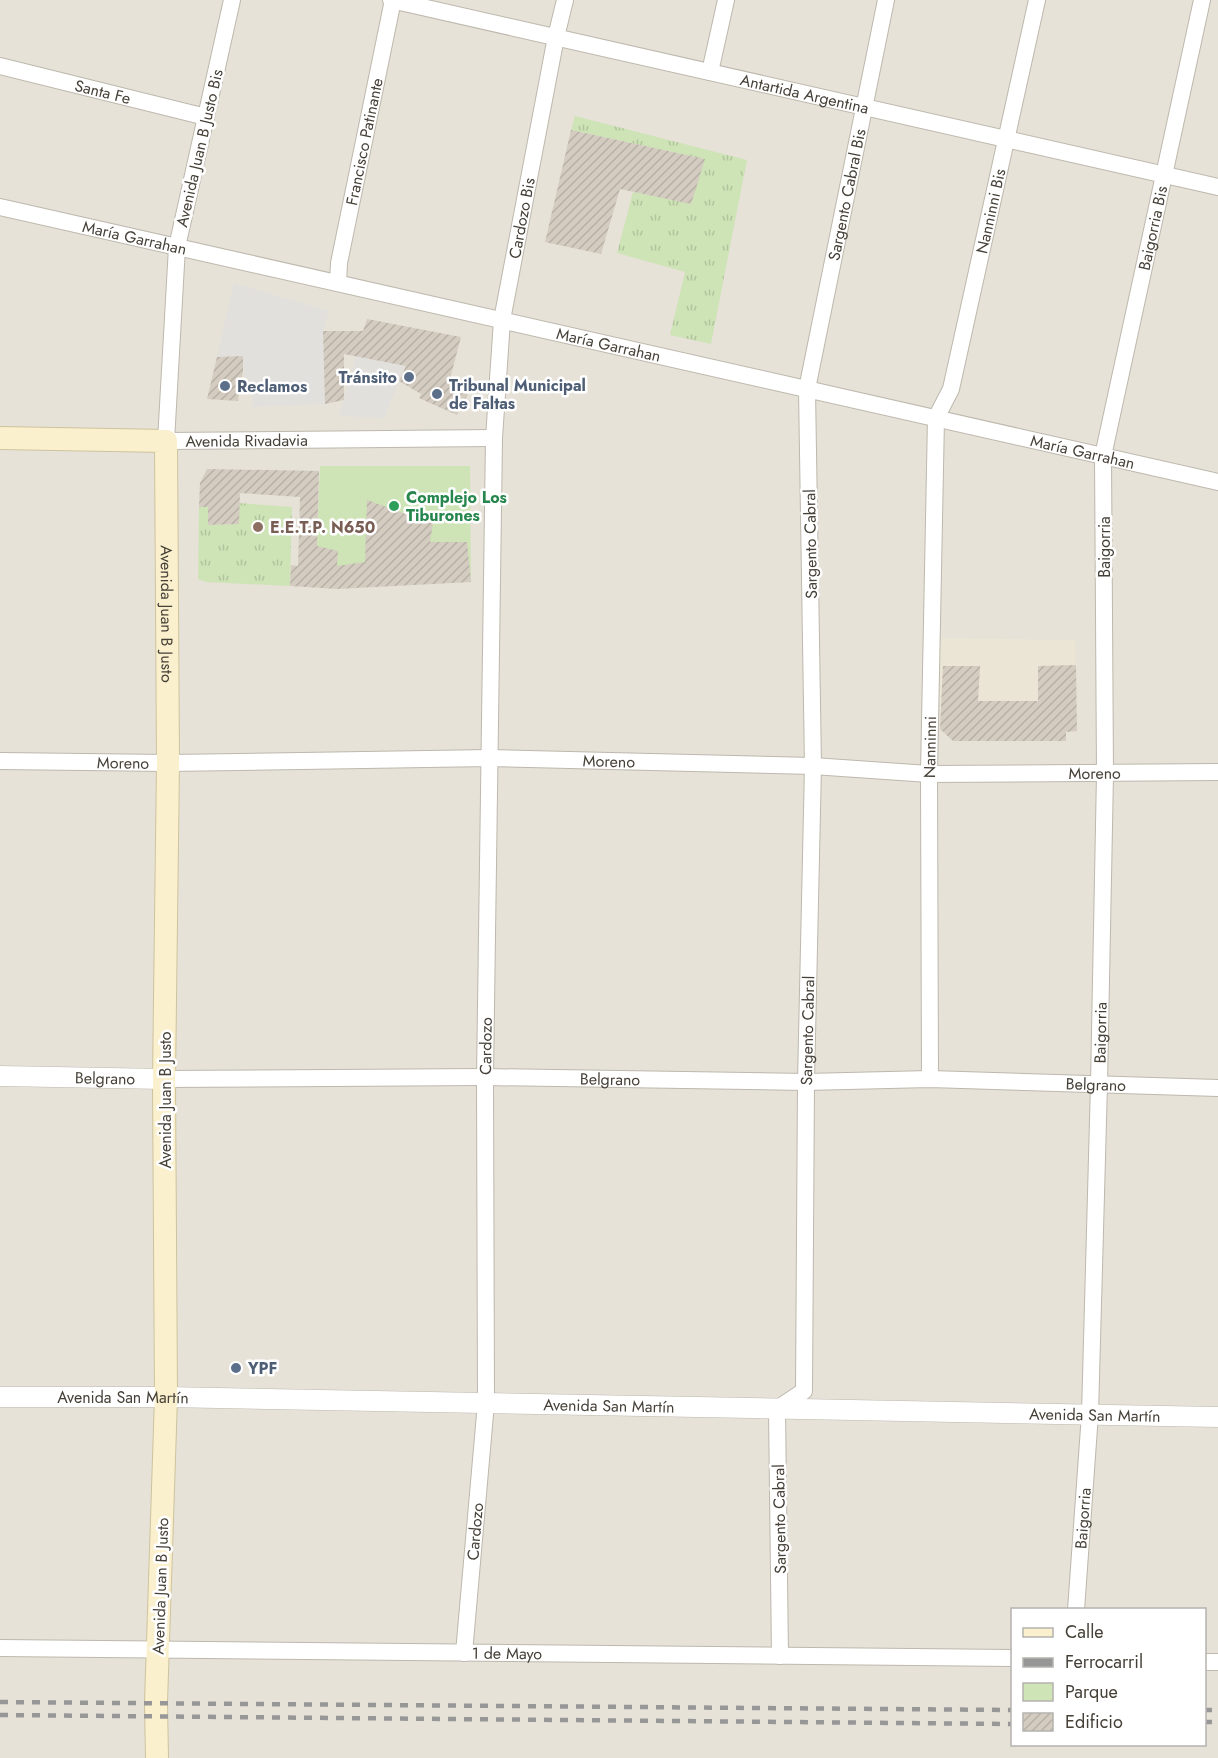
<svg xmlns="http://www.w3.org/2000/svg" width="1218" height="1758" font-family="Jost,sans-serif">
<defs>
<pattern id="grass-tufts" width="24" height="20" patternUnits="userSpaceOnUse" patternTransform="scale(1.5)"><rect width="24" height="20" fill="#cee3b6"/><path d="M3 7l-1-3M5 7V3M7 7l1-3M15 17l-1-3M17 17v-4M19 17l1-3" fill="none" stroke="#b2c49d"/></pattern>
<pattern id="building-hatch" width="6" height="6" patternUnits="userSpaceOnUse" patternTransform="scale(1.5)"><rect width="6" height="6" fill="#d4ccc0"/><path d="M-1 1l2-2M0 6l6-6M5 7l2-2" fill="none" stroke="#b7b0a6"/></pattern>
</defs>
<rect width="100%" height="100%" fill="#f3f0e9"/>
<path fill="#e6e2d8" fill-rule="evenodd" d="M0,0H1218V1758H0ZM1012,1610H1204V1744H1012Z"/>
<polygon fill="#ebe5d5" points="940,638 1075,640 1077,731 1066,732 1066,741 953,741 940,729"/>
<g fill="url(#grass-tufts)">
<polygon points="575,116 747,160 711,344 670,335 685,272 617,253 633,192 691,203 704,159 571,130"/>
<polygon points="239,503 292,507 290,586 206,582 198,579 199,507 208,507 209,525 238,524"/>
</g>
<polygon fill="#cee3b6" points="320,466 470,466 471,582 315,587"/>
<g fill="#e2e0dd">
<polygon points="234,283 329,311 323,331 325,404 252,407 253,392 245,390 243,356 217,357"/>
<polygon points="356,356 405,366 384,418 339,416"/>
</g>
<g fill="url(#building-hatch)">
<polygon points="571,130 705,159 691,204 620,189 601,254 545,242"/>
<polygon points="367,319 461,337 450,379 456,380 453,386 468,394 457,415 419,398 421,394 399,381 406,366 344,354 344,400 325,404 323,331 363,331"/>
<polygon points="243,356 243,371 238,401 207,399 217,357"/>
<polygon points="207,469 319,471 317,546 338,551 337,566 365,562 367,500 403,513 413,508 434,516 430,542 467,542 471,582 337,589 290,586 291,565 298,566 300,497 240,493 239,524 208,525 208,507 199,507 200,483"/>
<polygon points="1076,665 1077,731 1066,732 1066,741 953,741 940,729 943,666 980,666 978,701 1038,701 1038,666"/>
</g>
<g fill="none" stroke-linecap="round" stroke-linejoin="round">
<g stroke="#beb8ad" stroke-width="18">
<g id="minor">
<path id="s1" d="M232,0L177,247L166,441L494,438"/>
<path id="s2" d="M391,0L1218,187"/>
<path id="s3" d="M0,66L206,117"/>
<polyline points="710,72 726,0"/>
<path id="s4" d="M0,207L1218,482"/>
<path id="s5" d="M338,283L339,263L393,0"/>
<path id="s6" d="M0,761L168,763L490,758L813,766L929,774L1218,772"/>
<path id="s7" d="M164,1079L485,1077L806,1082L930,1079L1218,1088"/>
<path id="s8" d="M930,1079L929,774L936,418L951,389L1037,0"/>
<path id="s9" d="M1076,1610L1090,1414L1099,1084L1105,774L1103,456L1202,0"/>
<path id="s10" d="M0,1648L1012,1658"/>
<path id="s11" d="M464,1653L486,1403L485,1077L494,438L502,320L556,37L565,0"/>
<path id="s12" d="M780,1656L777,1409L804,1391L806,1082L813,766L807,389L886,0"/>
<polyline points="1204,1662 1218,1662"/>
</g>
</g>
<g stroke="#beb8ad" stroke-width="21">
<g id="tertiary">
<path id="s13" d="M0,1076L164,1079"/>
<path id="s14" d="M0,1397H166L1218,1417"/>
</g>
</g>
<g stroke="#cec39d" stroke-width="24">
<g id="secondary">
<path id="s15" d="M0,438L166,441L168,763L164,1079L166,1397L156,1703L157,1758"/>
</g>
</g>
<use href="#minor" stroke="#fff" stroke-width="16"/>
<use href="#tertiary" stroke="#fff" stroke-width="20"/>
<use href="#secondary" stroke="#faf0cd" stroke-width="22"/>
<g stroke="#979797" stroke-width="4.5" stroke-dasharray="8 8" stroke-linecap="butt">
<polyline points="0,1702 1012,1710"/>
<polyline points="1204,1710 1218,1710"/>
<polyline points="0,1715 1012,1724"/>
<polyline points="1204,1722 1218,1722"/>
</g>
</g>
<g fill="#5c6f8a" stroke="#fff" stroke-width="2">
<circle cx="409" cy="377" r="6"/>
<circle cx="225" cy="386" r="6"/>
<circle cx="437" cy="394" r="6"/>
<circle cx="236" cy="1368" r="6"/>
</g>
<circle fill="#2e9e5b" stroke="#fff" stroke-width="2" cx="394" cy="506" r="6"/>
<circle fill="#8d6e63" stroke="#fff" stroke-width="2" cx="258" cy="527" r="6"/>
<g text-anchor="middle" stroke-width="5" stroke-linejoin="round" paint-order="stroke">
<g font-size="16" fill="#464138" stroke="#fff">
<text dy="6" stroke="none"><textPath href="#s3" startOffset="106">Santa Fe</textPath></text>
<text dy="6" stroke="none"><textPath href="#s2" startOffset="424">Antartida Argentina</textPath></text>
<text dy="6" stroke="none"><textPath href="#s5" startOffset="144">Francisco Patinante</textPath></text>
<text transform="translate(199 148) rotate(-77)" y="6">Avenida Juan B Justo Bis</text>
<text dy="6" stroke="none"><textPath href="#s12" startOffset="1480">Sargento Cabral Bis</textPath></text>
<text dy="6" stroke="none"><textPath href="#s8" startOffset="876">Nanninni Bis</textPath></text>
<text dy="6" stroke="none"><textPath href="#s11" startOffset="1438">Cardozo Bis</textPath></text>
<text dy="6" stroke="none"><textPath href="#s9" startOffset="1388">Baigorria Bis</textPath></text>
<text dy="6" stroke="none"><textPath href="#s4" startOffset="138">María Garrahan</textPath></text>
<text dy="6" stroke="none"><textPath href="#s4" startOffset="624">María Garrahan</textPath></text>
<text dy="6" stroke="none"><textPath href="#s1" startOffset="528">Avenida Rivadavia</textPath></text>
<text dy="6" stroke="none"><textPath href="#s4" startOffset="1110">María Garrahan</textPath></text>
<text transform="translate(810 544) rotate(-91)" y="6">Sargento Cabral</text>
<text transform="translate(1104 547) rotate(-90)" y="6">Baigorria</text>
<text dy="6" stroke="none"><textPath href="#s15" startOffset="339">Avenida Juan B Justo</textPath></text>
<text dy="6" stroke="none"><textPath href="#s8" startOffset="332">Nanninni</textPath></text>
<text dy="6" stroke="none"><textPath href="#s6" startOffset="609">Moreno</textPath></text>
<text dy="6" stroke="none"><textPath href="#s6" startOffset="123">Moreno</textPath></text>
<text dy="6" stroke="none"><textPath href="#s6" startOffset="1095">Moreno</textPath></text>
<text dy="6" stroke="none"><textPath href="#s12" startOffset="640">Sargento Cabral</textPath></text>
<text dy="6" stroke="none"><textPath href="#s9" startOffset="578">Baigorria</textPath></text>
<text dy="6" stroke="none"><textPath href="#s11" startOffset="608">Cardozo</textPath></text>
<text dy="6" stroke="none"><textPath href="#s13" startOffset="105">Belgrano</textPath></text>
<text dy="6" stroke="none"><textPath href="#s7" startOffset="446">Belgrano</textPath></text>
<text dy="6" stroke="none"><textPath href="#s7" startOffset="932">Belgrano</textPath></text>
<text transform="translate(165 1100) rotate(-90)" y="6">Avenida Juan B Justo</text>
<text dy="6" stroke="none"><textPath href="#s14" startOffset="123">Avenida San Martín</textPath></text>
<text dy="6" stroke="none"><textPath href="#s14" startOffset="609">Avenida San Martín</textPath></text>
<text dy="6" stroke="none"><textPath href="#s14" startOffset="1095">Avenida San Martín</textPath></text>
<text transform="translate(779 1519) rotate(-91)" y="6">Sargento Cabral</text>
<text dy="6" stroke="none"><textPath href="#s9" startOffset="92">Baigorria</textPath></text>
<text dy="6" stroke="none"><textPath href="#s11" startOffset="122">Cardozo</textPath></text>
<text transform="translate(160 1586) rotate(-88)" y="6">Avenida Juan B Justo</text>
<text dy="6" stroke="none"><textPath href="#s10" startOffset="507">1 de Mayo</textPath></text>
</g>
<g font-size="16" font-weight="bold" fill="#4e5e75" stroke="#fff" text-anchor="start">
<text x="397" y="383" text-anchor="end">Tránsito</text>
<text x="449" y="391">Tribunal Municipal<tspan x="449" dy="18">de Faltas</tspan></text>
<text x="237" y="392">Reclamos</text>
<text x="248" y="1374">YPF</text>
</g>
<g font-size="16" font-weight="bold" fill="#27864d" stroke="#fff" text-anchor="start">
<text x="406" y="503">Complejo Los<tspan x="406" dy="18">Tiburones</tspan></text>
</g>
<g font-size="16" font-weight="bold" fill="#785e54" stroke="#fff" text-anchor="start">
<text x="270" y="533">E.E.T.P. N650</text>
</g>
</g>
<rect x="1011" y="1608" width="195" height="138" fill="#ffffff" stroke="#b5b3af" stroke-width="1.5"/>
<rect x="1023" y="1628" width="30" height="9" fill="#faf0cd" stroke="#b5b3af" stroke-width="1.5"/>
<text x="1065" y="1638" font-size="18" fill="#464138">Calle</text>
<rect x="1023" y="1658" width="30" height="9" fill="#979797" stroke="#b5b3af" stroke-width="1.5"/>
<text x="1065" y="1668" font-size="18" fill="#464138">Ferrocarril</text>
<rect x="1023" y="1683" width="30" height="18" fill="#cee3b6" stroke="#b5b3af" stroke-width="1.5"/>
<text x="1065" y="1698" font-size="18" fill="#464138">Parque</text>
<rect x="1023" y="1713" width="30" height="18" fill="url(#building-hatch)" stroke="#b5b3af" stroke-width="1.5"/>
<text x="1065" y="1728" font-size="18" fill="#464138">Edificio</text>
</svg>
